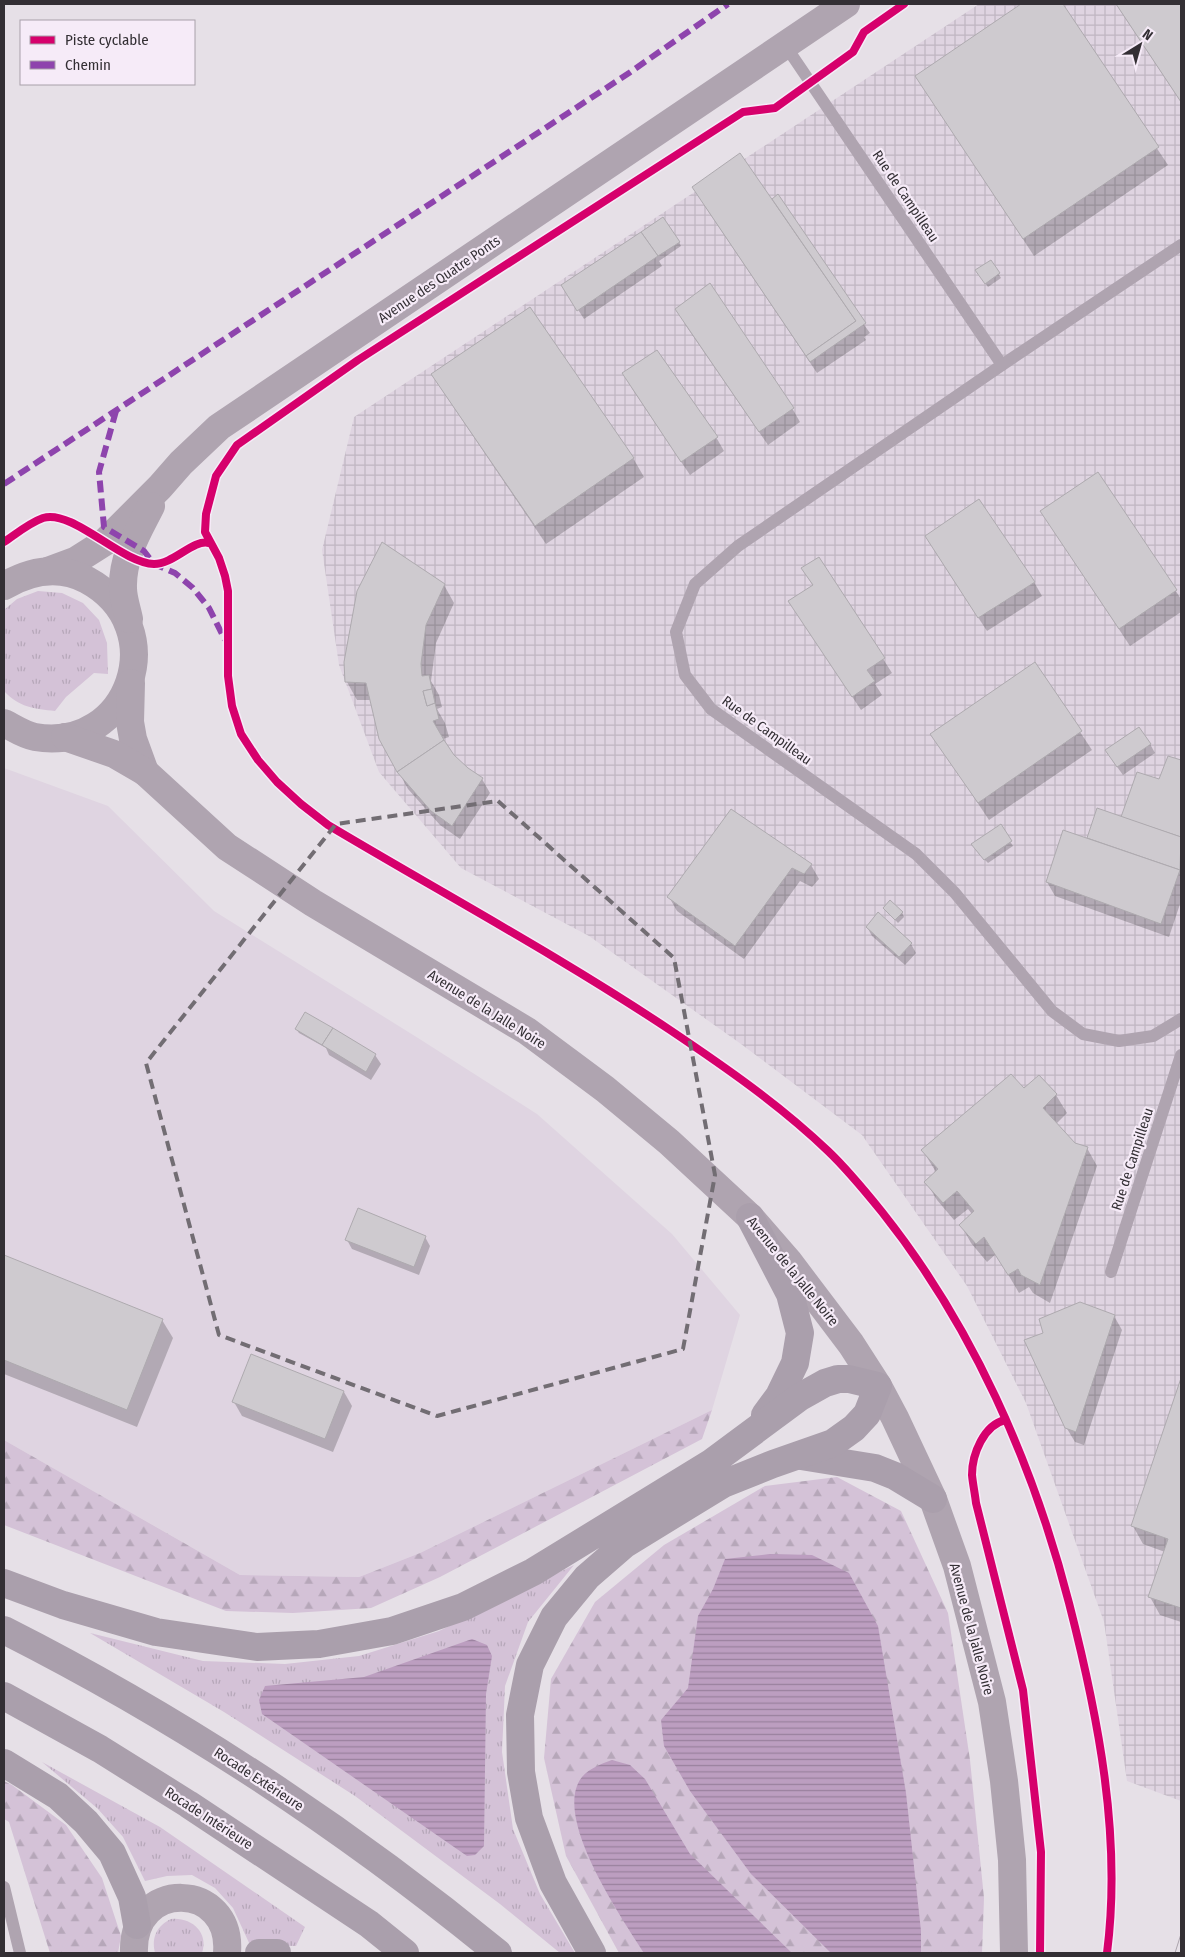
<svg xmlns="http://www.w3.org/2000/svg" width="1185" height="1957" font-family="'Fira Sans Condensed',sans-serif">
<defs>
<pattern id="industrial-grid" width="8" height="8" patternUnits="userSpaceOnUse" patternTransform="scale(1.25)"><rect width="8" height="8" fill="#dfd4e1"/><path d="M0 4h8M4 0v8" fill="none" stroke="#c0b6c2"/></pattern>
<pattern id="grass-tufts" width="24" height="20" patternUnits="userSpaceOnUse" patternTransform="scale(1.25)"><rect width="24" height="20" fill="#d4c2d7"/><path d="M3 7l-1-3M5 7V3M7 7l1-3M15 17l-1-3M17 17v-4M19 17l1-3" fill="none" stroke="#b6a7b9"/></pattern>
<pattern id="forest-firs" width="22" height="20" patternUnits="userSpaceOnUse" patternTransform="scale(1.25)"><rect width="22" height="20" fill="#d4c2d7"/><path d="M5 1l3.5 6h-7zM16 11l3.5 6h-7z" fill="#b6a7b9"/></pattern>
<pattern id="water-rules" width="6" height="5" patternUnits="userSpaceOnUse" patternTransform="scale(1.25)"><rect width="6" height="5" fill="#bc9ec0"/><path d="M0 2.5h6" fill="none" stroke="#99819d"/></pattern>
</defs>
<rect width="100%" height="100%" fill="#e6e0e7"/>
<polygon fill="#dfd4e1" points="4,768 108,806 214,911 418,1038 537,1114 672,1234 740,1315 712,1410 420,1553 359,1577 240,1575 4,1440"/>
<polygon fill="url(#industrial-grid)" points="979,4 1181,4 1181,1801 1127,1781 1104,1622 1026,1403 967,1286 862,1135 741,1044 589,936 461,868 379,772 339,665 322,550 354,417"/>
<g fill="url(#grass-tufts)">
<path d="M38,591L62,593L83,603L99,620L107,643L108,674L94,673L66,697L55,711C35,709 18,707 4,691V610L17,599Z"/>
<polygon points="574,1565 528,1622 505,1686 502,1752 513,1829 540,1894 575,1953 560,1953 500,1904 355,1796 224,1712 90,1633 203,1661 285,1664 359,1656 439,1631"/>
<polygon points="42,1762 160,1827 305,1927 296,1946 250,1945 233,1908 215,1888 192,1875 167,1876 145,1881 123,1837 97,1808"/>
<path d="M171,1919C191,1917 209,1932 202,1953H155C151,1937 157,1926 171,1919Z"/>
</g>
<g fill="url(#forest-firs)">
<polygon points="712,1410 702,1439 440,1577 371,1608 293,1613 226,1611 4,1525 4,1440 240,1575 359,1577 420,1553"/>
<polygon points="837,1477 901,1511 948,1613 970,1760 984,1898 982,1953 619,1953 566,1856 544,1758 551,1679 595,1602 664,1545 765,1486"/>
<polygon points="4,1781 12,1785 66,1825 102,1878 121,1936 118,1953 50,1953 9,1822 4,1819"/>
</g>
<g fill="url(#water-rules)">
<polygon points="770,1554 812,1555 849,1573 878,1626 906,1793 921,1931 921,1953 831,1953 751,1874 690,1791 664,1746 661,1720 688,1688 698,1616 713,1589 725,1559"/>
<polygon points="472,1639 487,1645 492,1656 486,1694 484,1846 475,1855 467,1856 262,1714 259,1700 265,1686 364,1677"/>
<path d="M612,1760L630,1765L645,1779L690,1854L792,1953H644C622,1918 551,1816 582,1777C590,1768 601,1764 612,1760Z"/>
</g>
<g fill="#0003">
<polygon points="1023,4 1061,4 1168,165 1034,256 917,77"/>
<polygon points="1116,4 1181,4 1181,102"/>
<polygon points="776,204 870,333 864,337 866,340 817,373 704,205"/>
<polygon points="679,242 681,246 659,261 662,266 584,319 568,294"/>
<polygon points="991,261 1001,278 988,287 979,274"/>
<polygon points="684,323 792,408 800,422 768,445"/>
<polygon points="433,375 633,458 644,477 546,544 444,393"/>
<polygon points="631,387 716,437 724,451 690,475"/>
<polygon points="1098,473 1181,599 1181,612 1130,646 1041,511"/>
<polygon points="934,550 1034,582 1042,596 987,631"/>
<polygon points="819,558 892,673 875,684 882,695 861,710 798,615 813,586 803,569"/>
<polygon points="444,585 454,603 436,643 431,681 439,695 442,707 437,709 445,723 449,737 443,739 453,756 467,769 482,779 490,793 460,839 440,825 408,789 398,771 371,700 357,700 347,682 346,662"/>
<polygon points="1035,664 1092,750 989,820 932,734"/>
<polygon points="1150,744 1155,753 1123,775 1112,760"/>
<polygon points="1169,757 1181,762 1181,901 1169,937 1055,896 1047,882 1090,841 1088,838 1124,819 1160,780"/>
<polygon points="732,810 811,865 819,879 812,887 800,881 744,959 677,911 669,897"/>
<polygon points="1000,826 1013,846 988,863 975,849"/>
<polygon points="884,908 902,912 904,917 898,923"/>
<polygon points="867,927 911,944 916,953 905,965 872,936"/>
<polygon points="306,1014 375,1055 381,1064 371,1080 329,1055 326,1048 299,1033 296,1029"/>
<polygon points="1039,1077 1056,1095 1067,1113 1056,1124 1074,1144 1087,1148 1097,1166 1050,1303 1033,1293 1029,1287 1019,1293 996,1254 987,1262 971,1243 961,1225 972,1214 968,1209 954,1220 937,1200 926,1182 936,1172 923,1151 1024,1090"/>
<polygon points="425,1237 430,1246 419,1275 352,1249 347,1240"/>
<polygon points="4,1257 162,1320 173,1338 137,1427 4,1374"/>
<polygon points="1114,1316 1122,1330 1084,1445 1075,1442 1066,1427"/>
<polygon points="1181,1382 1181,1622 1160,1615 1150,1597 1165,1552 1143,1544 1133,1526"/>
<polygon points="344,1392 352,1406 333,1452 242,1416 234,1402"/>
</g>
<g fill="#cecacf" stroke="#aeaaaf">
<polygon points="1021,4 1063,4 1159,147 1023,239 915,76"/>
<polygon points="1116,4 1181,4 1181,102"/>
<polygon points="740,153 856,321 806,356 692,187"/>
<polygon points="778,194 866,323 810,362 806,356 856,321 772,199"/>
<polygon points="663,217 680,242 658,256 641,232"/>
<polygon points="641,232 658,256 577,311 561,285"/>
<polygon points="991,260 1000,273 985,284 975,270"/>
<polygon points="710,283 794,408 759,432 675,309"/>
<polygon points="530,307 634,458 535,526 431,374"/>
<polygon points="657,350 718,437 681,462 622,373"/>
<polygon points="1098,472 1177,590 1119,629 1040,511"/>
<polygon points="979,499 1035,582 978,618 925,536"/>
<polygon points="382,542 445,584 426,625 421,664 422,676 429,675 432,689 423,691 427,706 435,703 439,719 433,721 444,740 397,772 379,739 366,683 345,682 344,662 357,591"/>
<polygon points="819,557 885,658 867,670 875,681 852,697 788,601 813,585 801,568"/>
<polygon points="1035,662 1082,731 978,803 930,734"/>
<polygon points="432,689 435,703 427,706 423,691"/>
<polygon points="1139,727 1151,744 1117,767 1105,750"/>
<polygon points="444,740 454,755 468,768 483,778 452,826 431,811 397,772"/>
<polygon points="1168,756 1181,760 1181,837 1121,817 1137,772 1159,779"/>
<polygon points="1097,808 1181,837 1180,870 1087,838"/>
<polygon points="731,809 812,864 804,874 792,868 735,946 667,897"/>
<polygon points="1001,824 1012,841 984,860 971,844"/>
<polygon points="1063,830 1180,870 1161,924 1046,882"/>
<polygon points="890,900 903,912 895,920 883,908"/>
<polygon points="878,912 912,943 899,957 866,927"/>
<polygon points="305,1012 333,1028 322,1045 295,1029"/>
<polygon points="333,1028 376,1054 366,1072 322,1045"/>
<polygon points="1011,1074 1024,1088 1039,1075 1057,1094 1043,1108 1075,1143 1088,1147 1040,1285 1021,1275 1018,1269 1008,1275 984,1237 976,1244 959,1225 974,1211 957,1191 943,1203 924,1182 938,1169 921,1150"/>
<polygon points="358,1208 426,1236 414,1267 345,1240"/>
<polygon points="4,1255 163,1319 127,1410 4,1360"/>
<polygon points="1080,1302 1115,1315 1076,1432 1065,1428 1024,1340 1043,1333 1039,1319"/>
<polygon points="251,1354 344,1391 325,1439 232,1402"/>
<polygon points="1181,1378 1181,1608 1148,1597 1168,1539 1131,1526"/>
</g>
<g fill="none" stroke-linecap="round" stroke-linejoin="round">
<g stroke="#afa4b0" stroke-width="12">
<polyline points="785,45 1002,365"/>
<polyline points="1181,245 1002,365 738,546 695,584 676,632 685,675 711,709 916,854 955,893 1052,1011 1083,1034 1119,1041 1153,1036 1181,1019"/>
<polyline points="1111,1272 1181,1055"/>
<polyline points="4,1887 20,1953"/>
</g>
<g stroke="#afa4b0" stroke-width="28">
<polyline points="48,571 75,561 105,542 160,487 181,463 219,427 846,4"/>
<path d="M4,586C30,571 59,565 87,580C174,627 130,753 35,737C24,735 14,728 4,723"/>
<path d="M129,619C127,609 123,598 123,588C122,557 138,532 151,506"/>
<polyline points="131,683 130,722 133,739 145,772"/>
<polyline points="65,737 114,754 145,772 227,847 313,903 527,1031 605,1089 669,1142 750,1217 789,1262 851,1344 878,1386 895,1418 933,1499 957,1566 992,1702 1004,1781 1012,1860 1014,1953"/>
<path d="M134,1953C131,1878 233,1881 227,1953"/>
</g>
<g stroke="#aa9fac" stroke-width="28">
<polyline points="750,1217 790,1294 800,1333 795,1363 779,1396 765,1415"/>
<polyline points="801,1456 875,1468 895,1476 933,1499"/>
<polyline points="4,1583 63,1605 156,1632 257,1647 319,1644 392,1631 463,1607 533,1572 711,1463 800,1397 825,1383 838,1379 849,1379 878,1386 867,1414 854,1428 833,1443 773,1464 723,1484 625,1544 587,1577 554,1617 530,1665 520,1715 521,1772 529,1818 553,1883 592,1953"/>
<path d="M4,1630C180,1719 345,1828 498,1953"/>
<polyline points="4,1696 100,1749 188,1804 369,1924 405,1953"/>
<polyline points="4,1763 58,1796 86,1822 112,1853 132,1897 137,1925"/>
<polyline points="259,1953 277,1953"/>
</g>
<polyline stroke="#aca4ad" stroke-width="1" points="1175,1953 1181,1934"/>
<g stroke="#8e44ad" stroke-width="6" stroke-dasharray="12 6" stroke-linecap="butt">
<polyline points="116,411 99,472 104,527 144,551 154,564 175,573 193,588 209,608 225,640"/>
<polyline points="4,484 629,73 728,4"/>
</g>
<g stroke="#f6ebf8" stroke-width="11">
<g id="cycleway">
<path d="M904,4L864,32L853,52L775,108L743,112L358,360L237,445L216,476L206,514L205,532L219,558L225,576L228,591V676L232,706L241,734L258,760L277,782L301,804L328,825C442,893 559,956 670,1030C725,1067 780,1105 828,1151C848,1170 865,1191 882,1212C972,1325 1033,1463 1069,1603C1098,1716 1122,1836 1107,1953"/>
<path d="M4,542C16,534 29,523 43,518C73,509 121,563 154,564C174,564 193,539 209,543"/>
<path d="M1005,1420C984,1425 972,1454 972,1475C973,1485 975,1494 976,1503L1023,1690L1041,1852L1040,1953"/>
</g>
</g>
<use href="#cycleway" stroke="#d6006c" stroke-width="8"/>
</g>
<path fill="none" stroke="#726d73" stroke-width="4" stroke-dasharray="10 6" stroke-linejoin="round" d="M498,801L674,958L715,1175L683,1349L437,1416L219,1335L146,1063L336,824Z"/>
<g text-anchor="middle" stroke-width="4.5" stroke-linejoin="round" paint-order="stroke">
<g font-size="14" fill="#332f34" stroke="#f6ebf8">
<text transform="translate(906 196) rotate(56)" y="5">Rue de Campilleau</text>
<text transform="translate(439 279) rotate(-34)" y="5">Avenue des Quatre Ponts</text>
<text transform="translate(767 730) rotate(36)" y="5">Rue de Campilleau</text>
<text transform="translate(487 1009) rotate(32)" y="5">Avenue de la Jalle Noire</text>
<text transform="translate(1132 1159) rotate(-72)" y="5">Rue de Campilleau</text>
<text transform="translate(793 1271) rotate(51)" y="5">Avenue de la Jalle Noire</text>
<text transform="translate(972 1629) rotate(75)" y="5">Avenue de la Jalle Noire</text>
<text transform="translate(259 1779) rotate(33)" y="5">Rocade Extérieure</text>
<text transform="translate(209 1818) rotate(33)" y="5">Rocade Intérieure</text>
</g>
</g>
<rect width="1185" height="1957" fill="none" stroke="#332f34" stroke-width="10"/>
<rect x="20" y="20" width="175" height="65" fill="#f6ebf8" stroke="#a8a0aa"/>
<rect x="30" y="36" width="25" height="8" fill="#d6006c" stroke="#a8a0aa"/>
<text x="65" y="45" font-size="15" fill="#332f34">Piste cyclable</text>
<rect x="30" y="61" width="25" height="8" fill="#8e44ad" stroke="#a8a0aa"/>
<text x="65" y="70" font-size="15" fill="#332f34">Chemin</text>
<g transform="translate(1140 45) rotate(37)" stroke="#f6ebf8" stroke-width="4" paint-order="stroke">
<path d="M0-4L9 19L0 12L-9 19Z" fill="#332f34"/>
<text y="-8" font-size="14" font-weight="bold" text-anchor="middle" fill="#332f34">N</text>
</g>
</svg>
